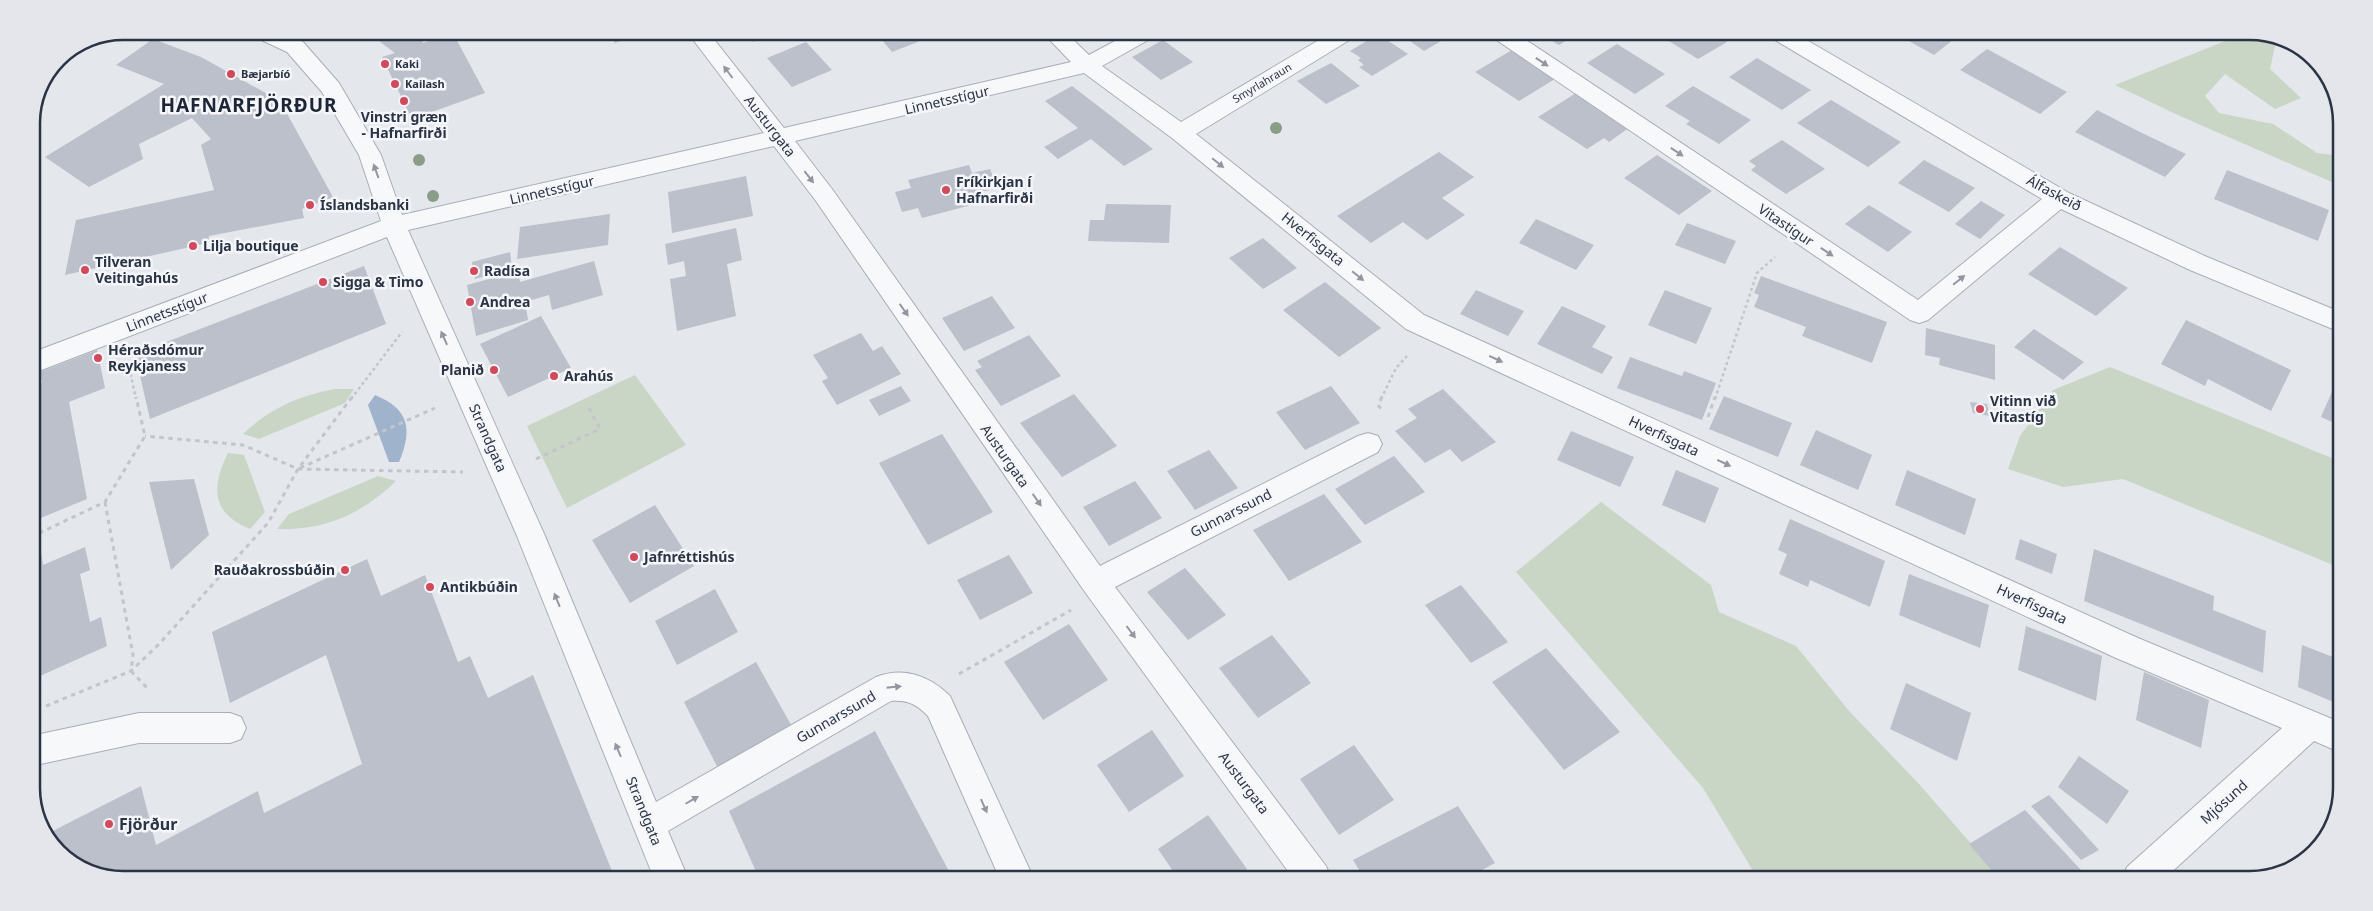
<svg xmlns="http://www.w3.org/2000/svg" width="2373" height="911" font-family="'Noto Sans',sans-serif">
<rect width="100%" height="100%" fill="#e4e7ec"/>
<g fill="#c9d6c5">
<polygon points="2238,36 2280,36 2285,40 2276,41 2270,69 2301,98 2275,109 2225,74 2205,96 2219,113 2273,124 2317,153 2341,156 2341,186 2180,116 2115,85"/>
<polygon points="2110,367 2339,461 2338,567 2123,479 2063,487 2008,469 2020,436 2053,390"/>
<polygon points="635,375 686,445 567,508 527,426"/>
<path d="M334,389H354L345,403L259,439L243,434C269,409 298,396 334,389Z"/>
<path d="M228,453L244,455L265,512L250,529C211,513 211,487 228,453Z"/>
<path d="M378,476L396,481C362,514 324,531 277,529L289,514Z"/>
<polygon points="1601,502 1711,585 1719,612 1796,646 1850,712 1919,784 2002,879 1758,879 1703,788 1516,572"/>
</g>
<path fill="#9fb4cc" d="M375,395C409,409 413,429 399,462H389L368,405Z"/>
<g fill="#bbc0ca">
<polygon points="367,32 420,32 423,43 453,33 485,93 412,119 382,57 395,53"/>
<polygon points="609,32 644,32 644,33 615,43"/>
<polygon points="745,33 776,33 753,42"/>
<polygon points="876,33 913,33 920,41 892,52"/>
<polygon points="1378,34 1408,54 1372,76 1359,67 1364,65 1358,60 1361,58 1350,51"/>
<polygon points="1400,34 1453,34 1424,51"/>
<polygon points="1541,35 1575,35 1559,45"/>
<polygon points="1659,35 1716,35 1727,42 1698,59"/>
<polygon points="1898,35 1959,35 1934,55"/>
<polygon points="153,39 201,57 280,101 333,197 302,209 304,218 209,236 208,243 65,275 76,220 214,190 201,145 211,139 192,118 139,144 143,159 89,187 45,157 164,84 116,65"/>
<polygon points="1163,40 1193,62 1161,80 1132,57"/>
<polygon points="806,42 832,70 792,87 767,58"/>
<polygon points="1617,44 1665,74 1635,94 1587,63"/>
<polygon points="1987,49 2026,70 2067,92 2040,114 1960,70"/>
<polygon points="1512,50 1555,79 1519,101 1475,72"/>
<polygon points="1757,58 1811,90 1782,110 1729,77"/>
<polygon points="1331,63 1360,86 1326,104 1297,81"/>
<polygon points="1072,86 1106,112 1153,149 1124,166 1091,139 1058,159 1044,147 1078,128 1045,101"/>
<polygon points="1693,86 1751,120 1719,144 1686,124 1690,121 1665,106"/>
<polygon points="1576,93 1630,127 1609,142 1604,138 1587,149 1538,117"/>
<polygon points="1831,100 1901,142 1868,167 1797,123"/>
<polygon points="2097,110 2140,132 2186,154 2165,177 2075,132"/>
<polygon points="1782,140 1825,169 1786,194 1751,170 1756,166 1749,161"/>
<polygon points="1439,152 1474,177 1442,198 1465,215 1427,240 1403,222 1371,243 1337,216"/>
<polygon points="1657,155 1712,191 1679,215 1624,178"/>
<polygon points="1924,160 1975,188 1949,212 1898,183"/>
<polygon points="969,165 972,173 990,169 998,188 980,192 983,202 922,218 918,208 902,212 895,192 911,188 908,180"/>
<polygon points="2227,170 2329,210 2318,241 2214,199"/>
<polygon points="746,176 753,216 672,233 668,192"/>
<polygon points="1981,201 2005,215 1980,239 1955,224"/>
<polygon points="1106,204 1171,205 1169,243 1088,241 1090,220 1104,220"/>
<polygon points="1869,205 1912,232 1888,252 1845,224"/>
<polygon points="610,214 608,245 517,259 520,227"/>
<polygon points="1536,219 1594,245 1576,270 1519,243"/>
<polygon points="1687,223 1736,241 1725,264 1675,245"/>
<polygon points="736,228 742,260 727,264 736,316 677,331 670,279 686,276 684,261 668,265 665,244"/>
<polygon points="1263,238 1297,268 1263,289 1229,258"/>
<polygon points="2060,247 2128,288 2096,316 2028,274"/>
<polygon points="510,252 512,269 475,279 472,262"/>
<polygon points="594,261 603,295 552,310 549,295 525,302 528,320 476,336 467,285 518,271 520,282"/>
<polygon points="364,266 386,324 150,419 135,354"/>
<polygon points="1761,276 1887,322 1872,363 1802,336 1806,327 1754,307 1759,295 1754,293"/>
<polygon points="1325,282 1381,328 1339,357 1283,310"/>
<polygon points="1476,290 1524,311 1508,336 1460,314"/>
<polygon points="1665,290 1712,308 1696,344 1648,325"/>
<polygon points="992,296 1015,328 964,351 942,318"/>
<polygon points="1562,306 1606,326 1592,347 1613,357 1602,374 1537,344"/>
<polygon points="541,316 571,368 508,397 480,344"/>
<polygon points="2186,320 2291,370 2271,411 2208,379 2205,386 2161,364"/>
<polygon points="1926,328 1995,345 1995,380 1939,365 1940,358 1925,355"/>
<polygon points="2034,329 2084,362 2063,380 2014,347"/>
<polygon points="861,333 873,351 882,346 901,374 837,405 822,381 828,378 813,355"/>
<polygon points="1029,335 1061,376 1001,406 975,370 982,367 977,361"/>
<polygon points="97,350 105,388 69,402 87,499 31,522 31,387 42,383 40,372"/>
<polygon points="1630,357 1682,376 1684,371 1716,383 1702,420 1617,388"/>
<polygon points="901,386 911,401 879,416 869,400"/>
<polygon points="1331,386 1360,423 1305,450 1276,412"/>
<polygon points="2334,387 2340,390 2339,425 2321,417"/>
<polygon points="1443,389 1496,442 1462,462 1450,449 1425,463 1395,431 1417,418 1408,409"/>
<polygon points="1074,394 1117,446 1062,477 1020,423"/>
<polygon points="1724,396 1792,423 1778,457 1709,429"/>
<polygon points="1970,402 1987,404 1990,416 1973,413"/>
<polygon points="1816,430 1872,455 1858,490 1800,465"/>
<polygon points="1571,431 1634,457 1620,487 1557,460"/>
<polygon points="942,434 993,512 928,545 879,463"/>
<polygon points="1209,450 1238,488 1195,510 1167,471"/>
<polygon points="1394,456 1425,492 1365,525 1335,489"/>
<polygon points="1676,470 1719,488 1705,523 1662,505"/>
<polygon points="1907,470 1976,499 1965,535 1895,505"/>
<polygon points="194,479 209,535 171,570 149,482"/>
<polygon points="1135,481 1162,518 1109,546 1083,507"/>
<polygon points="1324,494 1362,542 1289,581 1253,530"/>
<polygon points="655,505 694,566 630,603 592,540"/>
<polygon points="1790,519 1885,561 1870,607 1810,580 1808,587 1779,574 1787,554 1778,550"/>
<polygon points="2020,539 2057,554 2052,574 2015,559"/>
<polygon points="85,547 90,570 80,574 90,622 101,617 107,646 31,680 31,556 41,552 43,565"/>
<polygon points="2094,549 2214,596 2213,610 2266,631 2263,673 2084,601"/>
<polygon points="1009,555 1033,593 980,620 957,580"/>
<polygon points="367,559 381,596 425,575 458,662 470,656 488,698 533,675 614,876 93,875 50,844 47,834 141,786 156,845 258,791 264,813 362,764 326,655 230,703 212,632"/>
<polygon points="1185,568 1226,615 1188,640 1147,592"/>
<polygon points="1909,574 1989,605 1980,648 1899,615"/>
<polygon points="1461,585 1508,642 1471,663 1425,605"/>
<polygon points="715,589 738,632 677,665 655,621"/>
<polygon points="1069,624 1108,680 1043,720 1004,662"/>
<polygon points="2026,626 2102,656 2096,701 2018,670"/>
<polygon points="1272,635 1311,683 1258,718 1219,668"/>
<polygon points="2302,645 2338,659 2338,704 2298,687"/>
<polygon points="1546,648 1620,732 1564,770 1492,682"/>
<polygon points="756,662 795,732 722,776 684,702"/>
<polygon points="2144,672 2209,700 2201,748 2136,720"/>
<polygon points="1906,683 1971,713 1957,761 1890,729"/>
<polygon points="1152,730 1184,776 1129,812 1097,765"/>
<polygon points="875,731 952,877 758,876 729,811"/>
<polygon points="1354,745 1394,800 1339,835 1300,779"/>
<polygon points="2079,756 2129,791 2107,824 2058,787"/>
<polygon points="2049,795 2099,850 2081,860 2031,806"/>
<polygon points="1458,806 1495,863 1467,878 1364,878 1353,860"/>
<polygon points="2025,810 2081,870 2067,879 1999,879 1969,844"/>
<polygon points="1208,815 1247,869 1236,877 1177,877 1158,849"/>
</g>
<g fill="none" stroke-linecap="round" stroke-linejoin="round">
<g stroke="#a9aeb7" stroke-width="2">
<g id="minor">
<path d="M252,32H279L303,42L339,83L381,155L402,215L764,133L688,33H709L784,128L1071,62L1043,33H1066L1089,55L1128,34H1153L1150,39L1102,66L1181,122L1329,34H1355L1351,39L1196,134L1424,315L2138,638L2337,721V751L2314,741L2163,880L2122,879L2127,867L2282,728L2116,658L1406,329L1172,138L1084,73L795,141L832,189L1100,566L1358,436L1368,433L1378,436L1382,444L1378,452L1115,587L1326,866L1331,878H1293L1085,592L816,201L774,146L408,230L545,536L656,802L876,677C904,666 930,676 950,696L1033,877H999L928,716C916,704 908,700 891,701L668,831L687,876H653L517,536L387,237L31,374V353L381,221L359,155L322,92L287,52L255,37Z"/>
<polygon points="1492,34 1517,34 1918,300 2042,199 1775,40 1771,35 1798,35 2069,193 2207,257 2340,312 2340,332 2190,270 2061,209 1928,320 1919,323 1910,320 1495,39"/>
<polygon points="139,713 230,713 241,717 246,728 241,739 230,743 139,743 31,766 31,736"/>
</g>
</g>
<g stroke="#c2c5cb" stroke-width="2.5" stroke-dasharray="3 3" stroke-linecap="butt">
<polyline points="128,362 136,399"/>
<polyline points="351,399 402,332"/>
<polyline points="1381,399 1396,368 1407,356"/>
<polyline points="1715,399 1757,273 1775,257"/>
</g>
<g stroke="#c2c5cb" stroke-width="3" stroke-dasharray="4.5 4.5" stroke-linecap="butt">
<polyline points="352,397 298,469 463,472"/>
<polyline points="1382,397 1378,405 1383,412"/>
<polyline points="1708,417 1715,397"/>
<polyline points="536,459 600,429 589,408"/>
<polyline points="300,468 435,408"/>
<polyline points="105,502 133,655 131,671"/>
<polyline points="31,537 105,502 145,436 136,397"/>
<polyline points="131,671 148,689"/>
<polyline points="959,674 1071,610"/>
<polyline points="46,706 131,671 159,644 268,523 298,469 243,445 145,436"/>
</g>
<use href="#minor" fill="#f7f8fa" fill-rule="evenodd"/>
</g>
<g fill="#899d89">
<circle cx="1276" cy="128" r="6"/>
<circle cx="419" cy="160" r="6"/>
<circle cx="433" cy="196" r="6"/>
</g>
<defs><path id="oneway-solid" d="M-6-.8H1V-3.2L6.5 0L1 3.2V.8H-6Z" transform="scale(1.25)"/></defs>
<g fill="#9196a0">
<use href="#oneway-solid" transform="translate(1542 62) rotate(34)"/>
<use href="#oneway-solid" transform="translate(728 72) rotate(-127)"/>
<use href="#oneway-solid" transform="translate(1677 152) rotate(34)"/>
<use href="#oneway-solid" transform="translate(1218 163) rotate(39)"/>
<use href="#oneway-solid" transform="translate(376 171) rotate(-110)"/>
<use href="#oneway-solid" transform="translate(809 177) rotate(52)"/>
<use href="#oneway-solid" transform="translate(1827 252) rotate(34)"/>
<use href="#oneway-solid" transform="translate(1358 276) rotate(39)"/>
<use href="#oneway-solid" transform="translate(1959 280) rotate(-39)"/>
<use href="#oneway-solid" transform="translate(904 310) rotate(55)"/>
<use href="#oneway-solid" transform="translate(444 338) rotate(-114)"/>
<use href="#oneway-solid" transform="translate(1496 359) rotate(25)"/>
<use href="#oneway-solid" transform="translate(1724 463) rotate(25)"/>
<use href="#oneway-solid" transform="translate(1037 500) rotate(55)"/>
<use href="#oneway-solid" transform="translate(557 600) rotate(-112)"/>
<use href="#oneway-solid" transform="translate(1131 632) rotate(53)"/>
<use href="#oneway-solid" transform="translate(894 687) rotate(-6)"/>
<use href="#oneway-solid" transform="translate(618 750) rotate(-113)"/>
<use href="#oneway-solid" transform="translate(692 800) rotate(-30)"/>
<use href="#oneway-solid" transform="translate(984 806) rotate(66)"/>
</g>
<g fill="#d1495b" stroke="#f4f6f9" stroke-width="2">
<circle cx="385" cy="64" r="5"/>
<circle cx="231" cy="74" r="5"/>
<circle cx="395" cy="84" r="5"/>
<circle cx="404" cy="101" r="5"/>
<circle cx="946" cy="190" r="5"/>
<circle cx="310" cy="205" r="5"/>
<circle cx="193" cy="246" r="5"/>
<circle cx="85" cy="270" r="5"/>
<circle cx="474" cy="271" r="5"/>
<circle cx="323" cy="282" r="5"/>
<circle cx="470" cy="302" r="5"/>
<circle cx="98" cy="358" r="5"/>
<circle cx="494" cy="370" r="5"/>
<circle cx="554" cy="376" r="5"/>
<circle cx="1980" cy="409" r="5"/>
<circle cx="634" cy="557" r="5"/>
<circle cx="345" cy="570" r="5"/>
<circle cx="430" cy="587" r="5"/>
<circle cx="109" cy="824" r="5"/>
</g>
<g text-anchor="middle" stroke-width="5" stroke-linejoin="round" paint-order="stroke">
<g font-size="11" font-weight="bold" fill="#2b3445" stroke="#f4f6f9" text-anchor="start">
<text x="395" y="68">Kaki</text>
<text x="241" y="78">Bæjarbíó</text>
<text x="405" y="88">Kailash</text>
</g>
<g font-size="11" fill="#2b3445" stroke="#f4f6f9">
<text transform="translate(1262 83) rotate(-31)" y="4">Smyrlahraun</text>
</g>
<g font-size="14" fill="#2b3445" stroke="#f4f6f9">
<text transform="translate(947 100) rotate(-13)" y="5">Linnetsstígur</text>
<text transform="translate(770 126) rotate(52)" y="5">Austurgata</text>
<text transform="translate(552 190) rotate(-13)" y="5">Linnetsstígur</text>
<text transform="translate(2054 193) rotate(28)" y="5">Álfaskeið</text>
<text transform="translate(1786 225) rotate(34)" y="5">Vitastígur</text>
<text transform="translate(1313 239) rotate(39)" y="5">Hverfisgata</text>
<text transform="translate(167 312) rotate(-21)" y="5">Linnetsstígur</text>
<text transform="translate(1664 436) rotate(25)" y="5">Hverfisgata</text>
<text transform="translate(488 438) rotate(66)" y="5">Strandgata</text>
<text transform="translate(1005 456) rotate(55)" y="5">Austurgata</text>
<text transform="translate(1231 513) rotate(-27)" y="5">Gunnarssund</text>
<text transform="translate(2032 604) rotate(25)" y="5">Hverfisgata</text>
<text transform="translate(836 717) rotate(-30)" y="5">Gunnarssund</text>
<text transform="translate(1244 783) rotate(53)" y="5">Austurgata</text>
<text transform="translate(2224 802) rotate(-42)" y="5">Mjósund</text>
<text transform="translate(644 811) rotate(68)" y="5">Strandgata</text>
</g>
<g font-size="14" font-weight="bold" fill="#2b3445" stroke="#f4f6f9" text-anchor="start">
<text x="404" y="122" text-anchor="middle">Vinstri græn<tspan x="404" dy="16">- Hafnarfirði</tspan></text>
<text x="956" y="187">Fríkirkjan í<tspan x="956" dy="16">Hafnarfirði</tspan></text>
<text x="320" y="210">Íslandsbanki</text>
<text x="203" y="251">Lilja boutique</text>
<text x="95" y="267">Tilveran<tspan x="95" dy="16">Veitingahús</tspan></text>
<text x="484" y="276">Radísa</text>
<text x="333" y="287">Sigga &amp; Timo</text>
<text x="480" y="307">Andrea</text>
<text x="108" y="355">Héraðsdómur<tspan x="108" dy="16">Reykjaness</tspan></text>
<text x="484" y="375" text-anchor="end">Planið</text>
<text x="564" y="381">Arahús</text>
<text x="1990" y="406">Vitinn við<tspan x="1990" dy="16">Vitastíg</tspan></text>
<text x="644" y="562">Jafnréttishús</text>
<text x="335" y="575" text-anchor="end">Rauðakrossbúðin</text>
<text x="440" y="592">Antikbúðin</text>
</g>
<g font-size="16" font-weight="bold" fill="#2b3445" stroke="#f4f6f9" text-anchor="start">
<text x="119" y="830">Fjörður</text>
</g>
<g font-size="19" font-weight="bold" letter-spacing="1" fill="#1d2536" stroke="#f4f6f9">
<text x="249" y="112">HAFNARFJÖRÐUR</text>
</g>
</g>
<path d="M0 0H2373V911H0ZM123 40H2250A83 83 0 0 1 2333 123V788A83 83 0 0 1 2250 871H123A83 83 0 0 1 40 788V123A83 83 0 0 1 123 40Z" fill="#e4e6eb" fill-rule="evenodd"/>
<path fill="none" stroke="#2b3445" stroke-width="2.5" d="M123 40H2250A83 83 0 0 1 2333 123V788A83 83 0 0 1 2250 871H123A83 83 0 0 1 40 788V123A83 83 0 0 1 123 40Z"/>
</svg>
